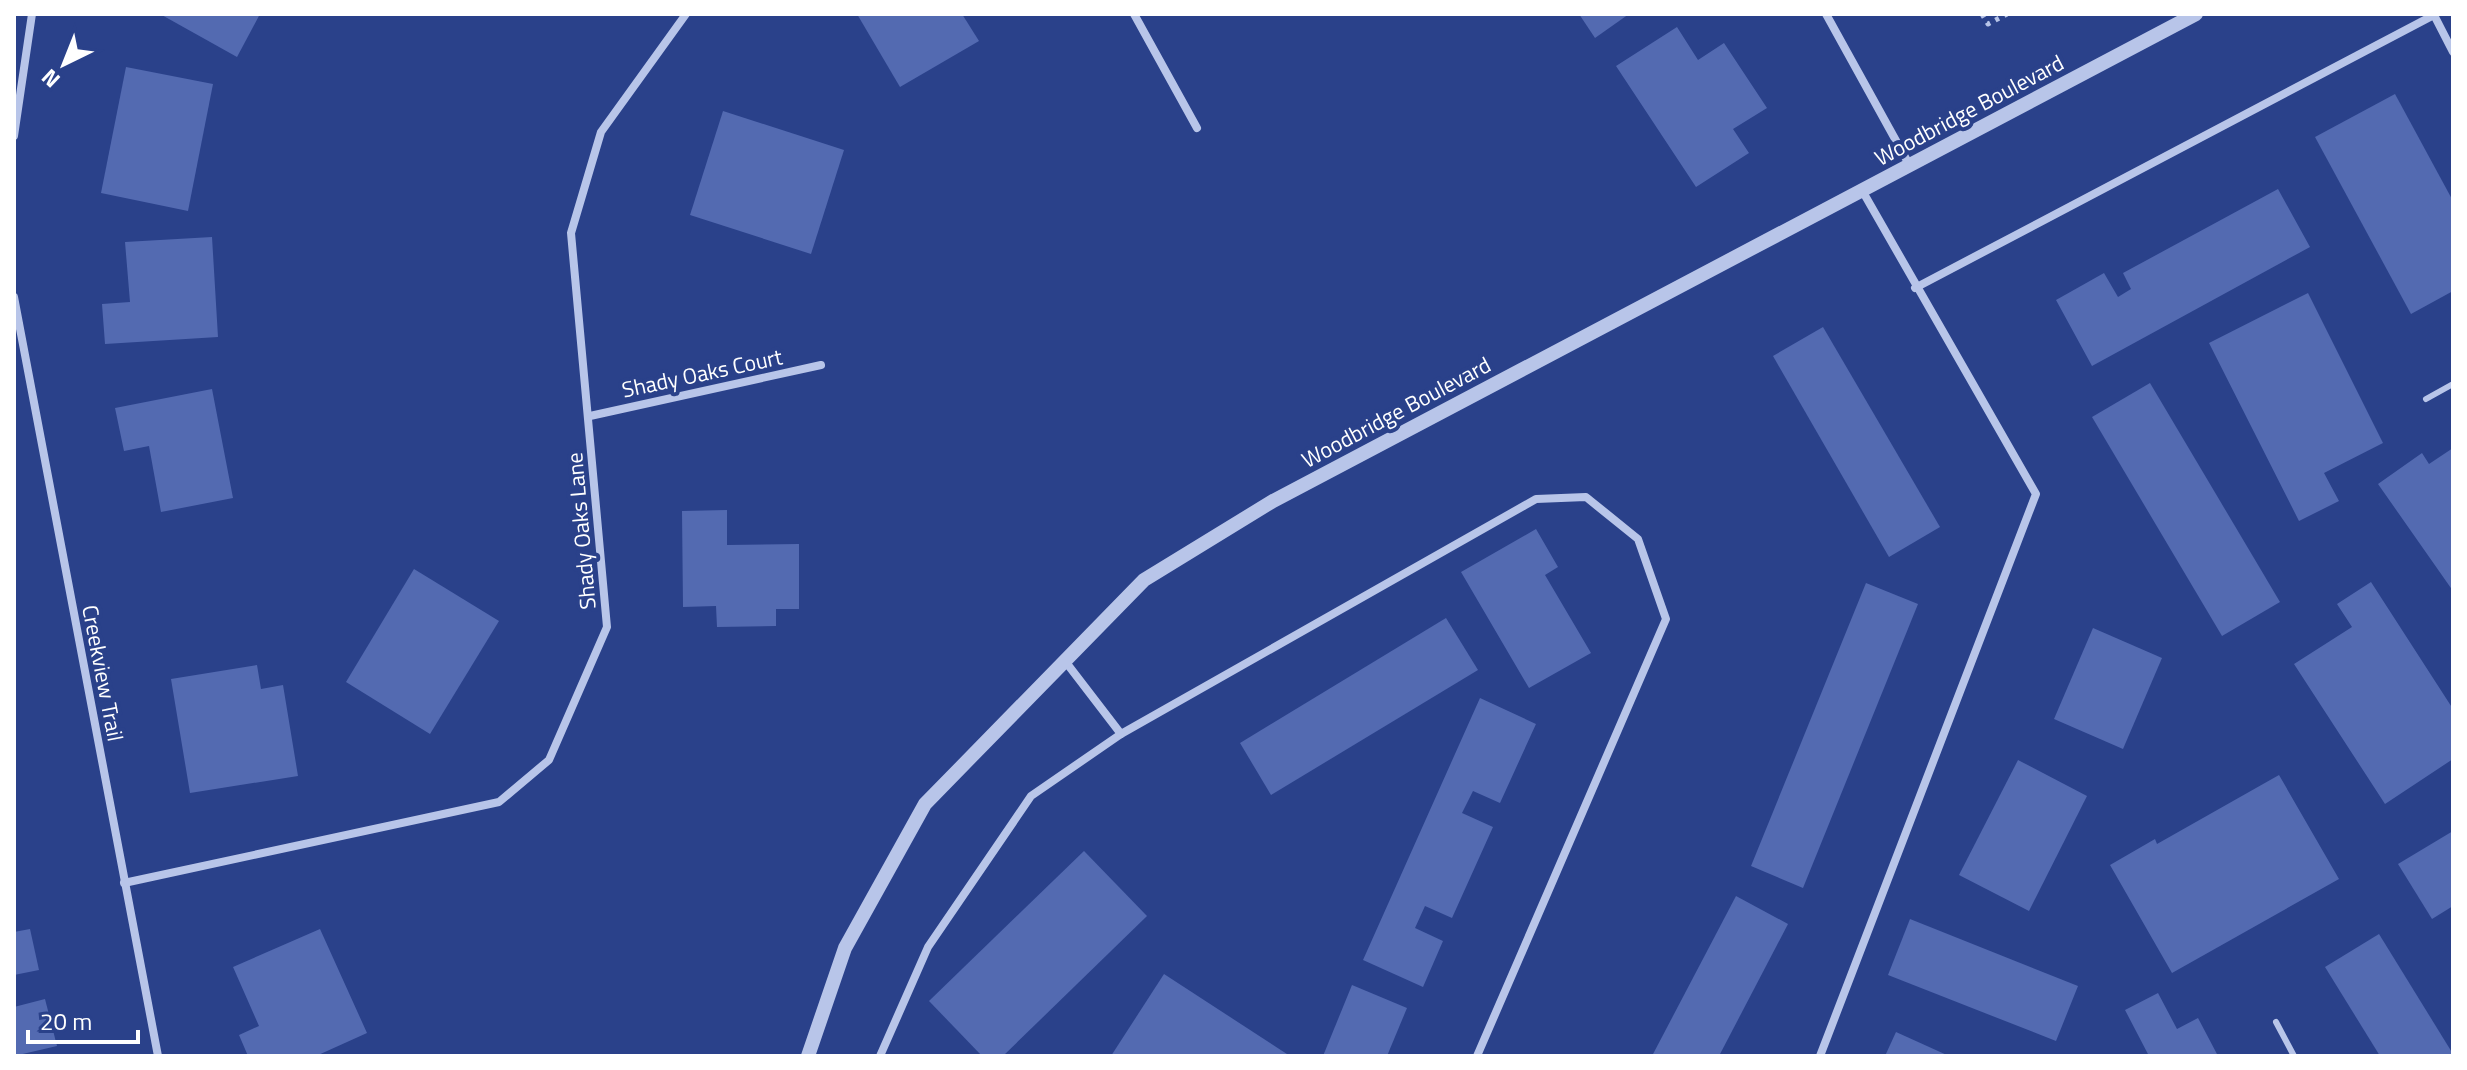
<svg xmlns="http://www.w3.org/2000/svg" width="2467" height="1070" font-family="'Titillium Web',sans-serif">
<rect width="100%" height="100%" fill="#2a418a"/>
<g fill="#536ab1">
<polygon points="160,14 260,14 237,57"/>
<polygon points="857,14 962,14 979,41 900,87"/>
<polygon points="1579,14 1629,14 1595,38"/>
<polygon points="1677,27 1698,60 1724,43 1767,108 1733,129 1749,153 1696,187 1616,66"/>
<polygon points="126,67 213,84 188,211 101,193"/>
<polygon points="2395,94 2453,201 2453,291 2411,314 2315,137"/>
<polygon points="723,111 844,150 811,254 690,215"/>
<polygon points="2278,189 2310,247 2092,366 2056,300 2104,273 2118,297 2131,289 2123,273"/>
<polygon points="212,237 218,337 105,344 102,304 130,302 125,242"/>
<polygon points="2308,293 2383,443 2324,473 2339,501 2299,521 2209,343"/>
<polygon points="1823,327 1940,527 1889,557 1773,356"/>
<polygon points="2150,383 2280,602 2222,636 2092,417"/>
<polygon points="212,389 233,498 161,512 149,446 124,451 115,408"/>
<polygon points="2453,448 2453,591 2378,484 2422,453 2429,464"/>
<polygon points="727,510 727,545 799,544 799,609 776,609 776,626 717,627 716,606 683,607 682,511"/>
<polygon points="1536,529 1558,567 1545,575 1591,653 1529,688 1461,572"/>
<polygon points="414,569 499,621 430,734 346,682"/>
<polygon points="2371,582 2453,709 2453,759 2385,804 2294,664 2352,627 2337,604"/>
<polygon points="1866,583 1918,604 1803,888 1751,866"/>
<polygon points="1446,618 1478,670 1271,795 1240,743"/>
<polygon points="2093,628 2162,658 2123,749 2054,719"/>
<polygon points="257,665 261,689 283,685 298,776 190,793 171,679"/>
<polygon points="1480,698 1536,724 1500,803 1473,791 1462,813 1493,827 1452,918 1425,906 1415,928 1443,941 1423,987 1363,960"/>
<polygon points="2018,760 2087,796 2029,911 1959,875"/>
<polygon points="2279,775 2339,879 2172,973 2110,865 2155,839 2157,844"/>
<polygon points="2453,831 2453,906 2432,919 2398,864"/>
<polygon points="1084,851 1147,916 1003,1056 982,1056 929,1001"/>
<polygon points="1736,896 1788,924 1719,1056 1652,1056"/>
<polygon points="1910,919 2078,986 2056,1041 1888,975"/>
<polygon points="30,929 39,970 14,975 14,932"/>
<polygon points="320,929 367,1033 316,1056 248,1056 239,1035 259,1026 233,967"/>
<polygon points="2379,934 2453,1054 2453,1056 2380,1056 2325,967"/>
<polygon points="1164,974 1290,1056 1111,1056"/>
<polygon points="1352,985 1407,1008 1387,1056 1323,1056"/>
<polygon points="2158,993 2177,1029 2198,1018 2218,1056 2149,1056 2125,1010"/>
<polygon points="45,999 57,1046 14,1056 14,1007"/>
<polygon points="1896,1032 1949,1056 1885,1056"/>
</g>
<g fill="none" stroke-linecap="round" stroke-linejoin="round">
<polyline stroke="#b8c5e9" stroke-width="5" stroke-dasharray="4 6" stroke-linecap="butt" points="1982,14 1988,24 2007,14"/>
<g stroke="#b8c5e9" stroke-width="6">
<polyline points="2426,399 2453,384"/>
<polyline points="2276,1022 2294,1056"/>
</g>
<g stroke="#b8c5e9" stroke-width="8">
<polyline points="1134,14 1197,128"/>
<polyline points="1826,14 1910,166"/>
<polyline points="14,136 32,14"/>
<polyline points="1915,288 2434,15 2453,52"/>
<polyline points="14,297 158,1056"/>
<polyline points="590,416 821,365"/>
<polyline points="1065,661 1121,734"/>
<polyline points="124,883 499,802 549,760 607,627 571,233 601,132 686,14"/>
<polyline points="880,1056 928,947 1031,796 1121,734 1536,499 1586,497 1638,539 1666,619 1477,1056"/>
<polyline points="1820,1056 2036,494 1863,192"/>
</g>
<polyline stroke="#b8c5e9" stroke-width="14" points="808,1056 845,948 925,804 1144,580 1273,501 2196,14"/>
</g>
<g text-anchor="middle" stroke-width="8" stroke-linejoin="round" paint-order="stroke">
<g font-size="22" fill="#fff" stroke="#2a418a">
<text transform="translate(1969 110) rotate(-28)" y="8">Woodbridge Boulevard</text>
<text transform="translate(702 373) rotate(-12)" y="8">Shady Oaks Court</text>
<text transform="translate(1396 412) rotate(-28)" y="8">Woodbridge Boulevard</text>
<text transform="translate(581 531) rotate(-95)" y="8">Shady Oaks Lane</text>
<text transform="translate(103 673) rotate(79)" y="8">Creekview Trail</text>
</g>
</g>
<rect width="2467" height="1070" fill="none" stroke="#ffffff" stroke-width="32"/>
<g transform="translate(64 64) rotate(223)" stroke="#2a418a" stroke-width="6" paint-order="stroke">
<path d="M0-6L14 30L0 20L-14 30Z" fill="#ffffff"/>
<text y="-12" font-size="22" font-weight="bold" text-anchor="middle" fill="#ffffff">N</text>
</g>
<path d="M28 1030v12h110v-12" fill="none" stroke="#ffffff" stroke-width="4"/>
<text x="40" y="1030" font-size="24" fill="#ffffff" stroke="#2a418a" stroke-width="6" paint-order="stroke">20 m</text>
</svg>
